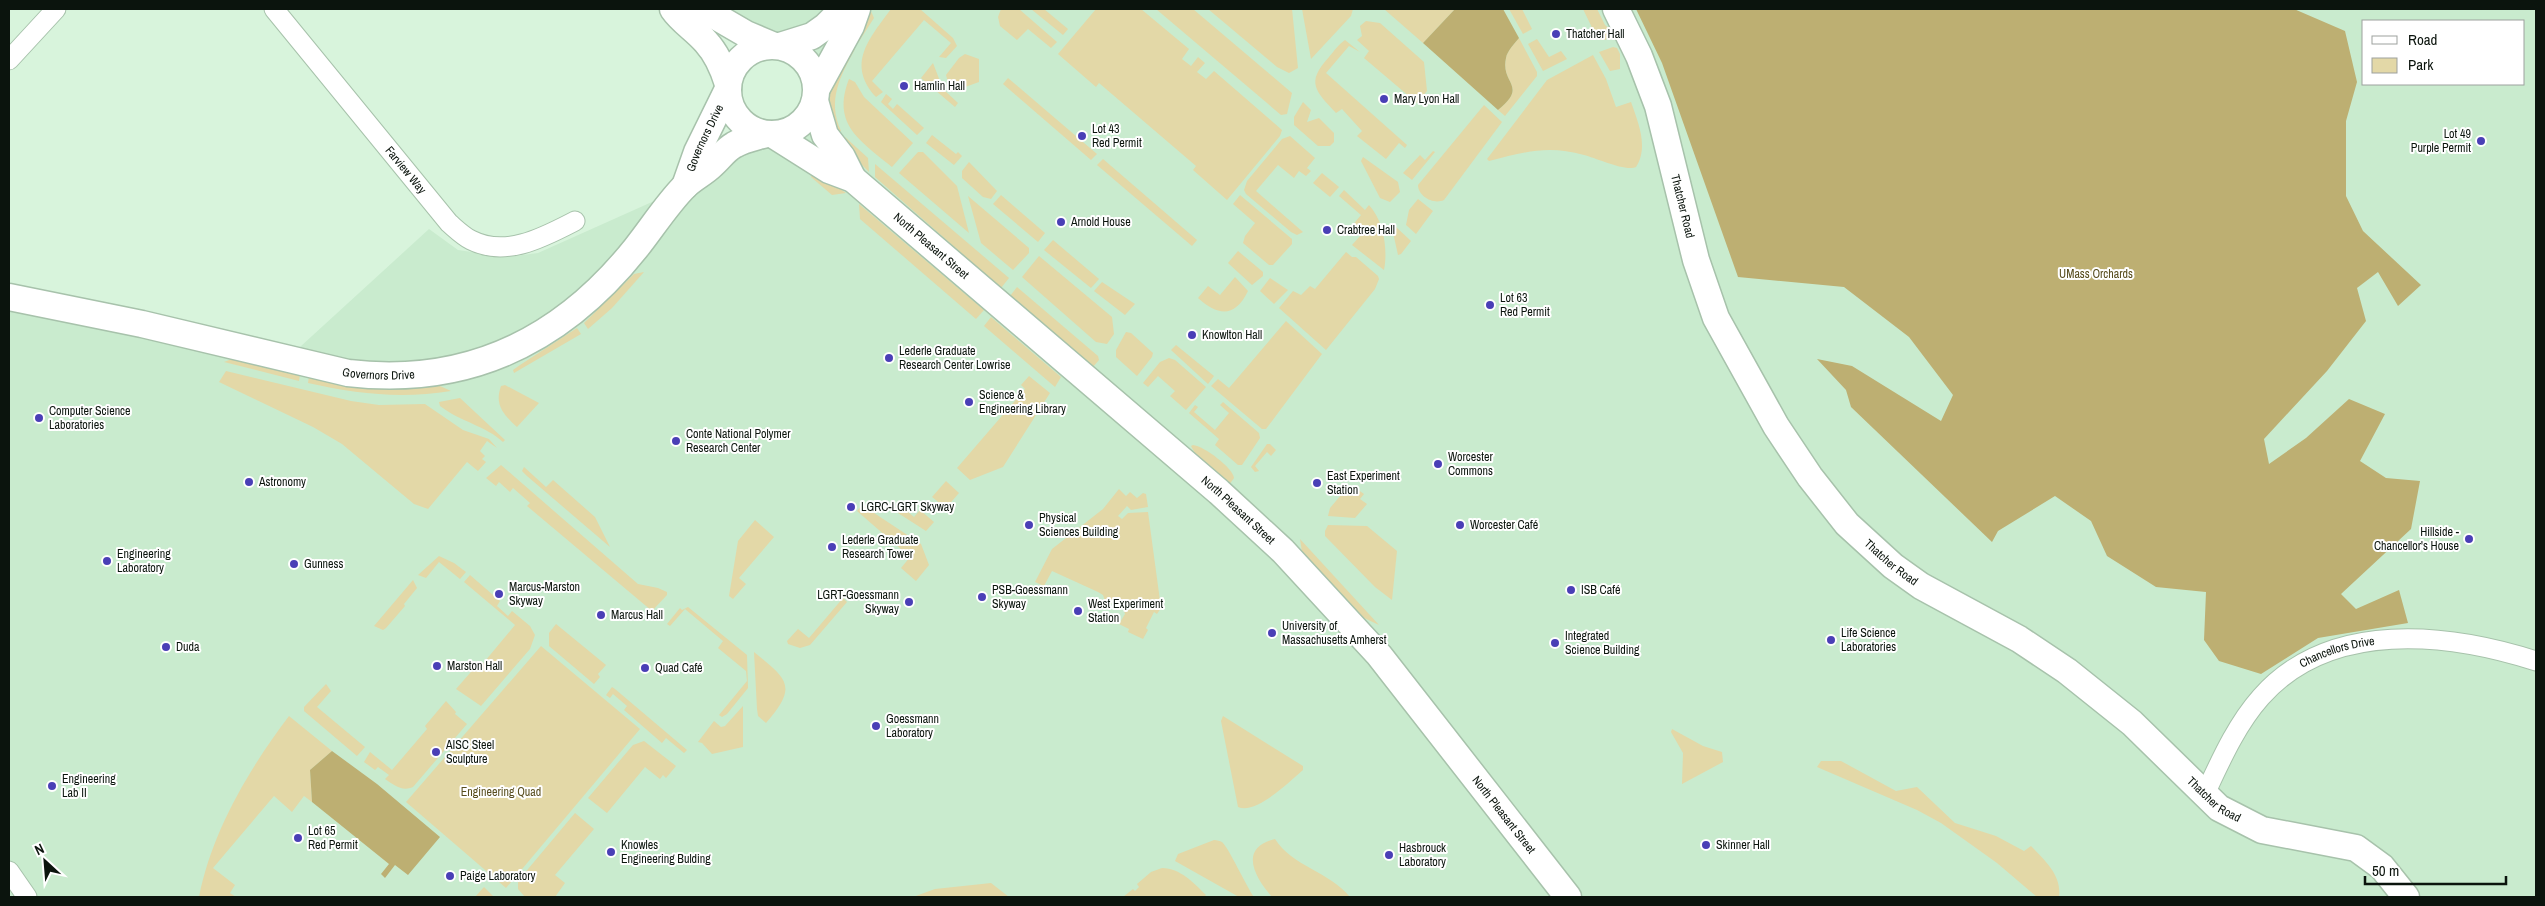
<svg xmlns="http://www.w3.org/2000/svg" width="2545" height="906" font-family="'Archivo Narrow',sans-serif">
<rect width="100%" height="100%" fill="#d8f4dc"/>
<path fill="#c9ebce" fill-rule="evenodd" d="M720,9H2536V897H9V304L277,368L429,229L458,250L507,257L538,253L672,193L724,160L796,135L805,128L810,124L818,62L816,59L806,48ZM2364,21H2524V84H2364Z"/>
<g fill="#e3d8a7">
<polygon points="870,9 874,18 858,43 851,40"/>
<path d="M891,9H920L953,38L957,46L946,58L939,57L951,43L924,20L872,81L883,92L876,97C846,64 869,39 891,9Z"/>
<polygon points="1001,9 1019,9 1057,42 1051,48 1028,29 1017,40 1000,26 998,17"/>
<polygon points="1031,9 1044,9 1068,29 1063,35"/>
<polygon points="1096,9 1141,9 1189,49 1182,59 1191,66 1198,57 1205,63 1197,72 1206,79 1214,71 1282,130 1280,136 1227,200 1193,170 1196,166 1099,83 1096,87 1058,54"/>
<polygon points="1156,9 1193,9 1292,93 1287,114 1281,115"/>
<polygon points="1208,9 1292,9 1298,68 1289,73 1277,67"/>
<polygon points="1302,9 1353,9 1351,16 1311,59"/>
<polygon points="1384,9 1455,9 1423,43"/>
<polygon points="1509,9 1522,9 1532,29 1523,34"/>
<polygon points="1583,9 1597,9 1605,25 1616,34 1605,40 1598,40"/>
<polygon points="1366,21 1380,23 1424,62 1427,91 1417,103 1364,58 1369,51 1357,40 1362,36 1360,26"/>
<path d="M1519,38L1537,72V76L1505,116L1498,110C1529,85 1500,84 1506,58C1507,51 1515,43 1519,38Z"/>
<polygon points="1537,39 1549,57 1561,51 1567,59 1543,71 1528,44"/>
<path d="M1345,40L1360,52L1349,46L1326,73L1407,145L1405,148L1399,143L1386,159L1357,136L1362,131L1342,109L1336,113C1316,91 1305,83 1329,57C1334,51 1339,44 1345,40Z"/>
<path d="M848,46L855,49C840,77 827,100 841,131L834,135L826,94Z"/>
<polygon points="1613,47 1617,48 1620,54 1620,69 1610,71 1599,52"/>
<polygon points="965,54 979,59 979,82 957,90 948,82 946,75 959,58"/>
<path d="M1593,55L1606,79L1616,107L1631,102C1638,122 1649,147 1636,167C1626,172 1596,158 1584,155C1548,145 1524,152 1489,161L1487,159L1547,80Z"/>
<polygon points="933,63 943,89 958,103 955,107 921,78"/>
<polygon points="1008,78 1097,154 1091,160 1003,84"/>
<path d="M849,79L855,82L864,97L913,143L892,167C861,141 831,125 849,79Z"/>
<polygon points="886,94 892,99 888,104 893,109 897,104 924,128 917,135 881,102"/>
<polygon points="1303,102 1311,110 1307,122 1319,118 1334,133 1334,142 1330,146 1318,146 1294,125 1294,117"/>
<path d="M1484,105L1502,122L1444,200C1433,205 1418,196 1418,185Z"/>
<polygon points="932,135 956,154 958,152 962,156 954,165 926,143"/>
<polygon points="1290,136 1315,158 1307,168 1311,171 1306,176 1299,171 1294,178 1278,165 1256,191 1303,232 1297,235 1291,232 1246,194 1244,190 1247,181 1282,139"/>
<polygon points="845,137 868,158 869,172 838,141"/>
<polygon points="1433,151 1435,152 1412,180 1403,173 1420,155 1425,160"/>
<polygon points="918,152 923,152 957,186 969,233 899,173"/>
<polygon points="1363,157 1398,182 1400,192 1390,202 1380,198 1361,161"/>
<polygon points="1103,159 1197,240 1192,246 1097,165"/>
<polygon points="969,162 997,191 991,199 983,197 962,178 962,171"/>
<polygon points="875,164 1009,278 1001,288 875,177"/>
<polygon points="813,170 846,193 832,195 811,177"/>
<polygon points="1322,173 1339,187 1330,197 1313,183"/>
<path d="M1344,190L1365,210L1369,205C1384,221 1388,250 1384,270L1352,245L1361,235L1351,227L1361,215L1339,196Z"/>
<polygon points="1001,195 1045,233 1038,242 993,204"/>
<polygon points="1240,195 1292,239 1292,244 1273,265 1269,265 1243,243 1245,236 1255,223 1233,204"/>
<polygon points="968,196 1029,248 1029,253 1013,270 981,243"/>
<polygon points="1418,199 1433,211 1416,234 1406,225 1409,210"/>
<polygon points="859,204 984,310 976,319 860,219"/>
<polygon points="1395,226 1411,241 1401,254 1398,255 1392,228"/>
<polygon points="1053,240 1099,279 1091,288 1044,250"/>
<polygon points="1238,251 1263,272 1263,276 1252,285 1228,263"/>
<polygon points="1346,252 1352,257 1356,257 1378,276 1379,279 1375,289 1326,350 1279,308 1293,291 1301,295 1310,286 1315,289"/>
<polygon points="1039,256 1112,317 1114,334 1107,344 1096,342 1022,277"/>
<polygon points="644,272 612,308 588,329 584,323 634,274"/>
<path d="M1235,277L1248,291C1235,318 1218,316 1198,298L1208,286L1220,295Z"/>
<polygon points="1270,278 1288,290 1274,304 1260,291"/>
<polygon points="1102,282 1135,304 1125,315 1094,291"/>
<polygon points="1017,287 1098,356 1099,360 1093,367 1010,296"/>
<polygon points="991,317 1061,377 1055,387 984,326"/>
<polygon points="1286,321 1322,354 1266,429 1262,429 1211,386 1218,379 1229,388"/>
<polygon points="577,328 581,334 514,373 513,370 520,365"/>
<polygon points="1126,332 1131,333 1153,353 1152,357 1137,376 1116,357 1116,350"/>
<polygon points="1176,345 1214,376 1208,384 1171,350"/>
<polygon points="1169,358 1175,360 1206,387 1186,410 1170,396 1175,391 1158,376 1148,387 1143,383 1160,362"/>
<polygon points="232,359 300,374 299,381 224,362"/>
<polygon points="226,371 351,401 379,405 425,404 463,430 489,439 497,448 487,441 480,451 485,456 482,459 486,462 478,471 467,462 428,509 414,504 342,444 313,427 219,382"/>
<path d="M309,376L379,389L440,386L451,391C401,399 357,394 308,383Z"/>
<polygon points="1029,376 1050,393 1003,467 970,480 957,468 1025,389 1021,385"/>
<path d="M505,385L539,403L517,427C504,415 494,405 501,386Z"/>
<path d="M460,398L505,440L503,442C486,426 461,422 440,406L439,402Z"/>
<polygon points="1223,402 1259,433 1260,438 1242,465 1238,465 1215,445 1219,439 1189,413 1195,405 1198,407 1194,412 1215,430 1229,413 1220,405"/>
<polygon points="1267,444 1270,444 1276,450 1271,456 1267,452 1255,466 1259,471 1255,472 1251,467"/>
<path d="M1193,445C1204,446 1233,468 1234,478L1229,485L1197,457L1191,446Z"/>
<polygon points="501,465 638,584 658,588 667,592 667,595 652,611 527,506 530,503 513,488 510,492 499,482 496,486 486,478"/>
<polygon points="524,467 546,487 553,480 595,517 610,547 527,476 522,471"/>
<polygon points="946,481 959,493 946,508 932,497"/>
<polygon points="1347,488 1355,491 1357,489 1364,494 1360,499 1367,504 1355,518 1328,516 1330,508"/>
<polygon points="1119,489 1126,496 1130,492 1137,498 1143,493 1146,494 1148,507 1131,510 1127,506 1118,516 1122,519 1128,513 1148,512 1161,608 1157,614 1154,612 1146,628 1148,630 1143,639 1128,632 1129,629 1119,624 1125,614 1123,608 1105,601 1103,595 1098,592 1052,571 1044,586 1035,582 1052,549 1103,509"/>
<polygon points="862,505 921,544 929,565 916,581 901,568 910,557 857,511"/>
<polygon points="903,508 914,517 920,510 934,522 926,531 898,513"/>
<polygon points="755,520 774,537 739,578 746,584 733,599 729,596 738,541"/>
<polygon points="1328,525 1367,526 1397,551 1392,600 1375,587 1325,536 1325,531"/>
<polygon points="1300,539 1379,625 1362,617 1302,552"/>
<polygon points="439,556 454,563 466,572 460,579 439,562 426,578 418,575"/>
<polygon points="470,575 500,601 497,606 508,616 512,611 530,626 535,635 530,649 481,706 456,689 477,665 480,667 515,625 464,582"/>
<polygon points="413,580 417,588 404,604 405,606 386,628 383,630 374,626"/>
<polygon points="843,598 847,602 810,645 800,648 788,644 787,641 798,629 809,638"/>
<polygon points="688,607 747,655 748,688 727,714 722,717 719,715 747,681 746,671 718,648 723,641 685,609 670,626 667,624 680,608 682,610"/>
<polygon points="556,624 606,665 598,674 600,677 594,684 549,646 549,633"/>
<polygon points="541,646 640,729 506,888 406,802"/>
<path d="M754,652C788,680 798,686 766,723L758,716L757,709Z"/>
<polygon points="326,684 331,691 317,707 365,747 357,756 304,711 304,707"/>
<polygon points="612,687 615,689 687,750 684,753 666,738 662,743 624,710 627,706 613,694 610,698 606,695"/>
<path d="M446,701L456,712L455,714L467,724L413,787C402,792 394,785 385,779L389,775L378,767L375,770L364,762L370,752L392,770L427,729L425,726Z"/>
<polygon points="743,706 743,747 712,754 702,743 698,742 714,721 721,727 725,726"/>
<path d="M289,716L332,751L310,770L312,802L304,796L292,812L274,796L213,868L235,885L230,893L236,897H199C212,831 249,769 289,716Z"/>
<path d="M1223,716L1303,766V770C1290,781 1256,815 1238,807L1221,721Z"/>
<polygon points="1672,729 1703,746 1722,752 1723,762 1682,784 1683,753 1671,732"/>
<polygon points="644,741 676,766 666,778 663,775 660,779 645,767 607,813 588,798 633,745"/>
<path d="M1821,761H1841L1896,791L1917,787L1955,823L1996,836L2024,851L2031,846C2045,861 2062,875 2059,897H2037L1997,863L1941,823L1917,810L1817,767Z"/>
<polygon points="575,813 594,829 555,875 565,883 555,897 525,897 518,889 518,881"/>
<path d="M1275,839C1292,866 1330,872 1350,897H1272C1256,879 1237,848 1275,839Z"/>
<path d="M1214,840C1217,840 1220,841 1222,842C1229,848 1246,886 1254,897H1239L1175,861L1178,854Z"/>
<path d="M1162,868C1180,868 1194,883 1206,895L1204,897H1123L1133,889L1135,891L1139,887L1137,884L1151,872Z"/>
<polygon points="991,883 1009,897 913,897 935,889"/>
<polygon points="484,887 494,897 475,897"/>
</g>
<g fill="#bdaf72">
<path d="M1455,9H1503L1519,38C1515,43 1507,51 1506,58C1500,84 1529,85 1498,110L1423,43Z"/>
<polygon points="1636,9 2294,9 2345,31 2357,82 2346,121 2346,196 2363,231 2421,285 2398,306 2378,272 2357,288 2366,321 2327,371 2264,439 2269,464 2306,438 2349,399 2385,414 2360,461 2386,478 2420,481 2411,529 2341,594 2356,609 2399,590 2408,623 2318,638 2261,674 2219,661 2204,640 2206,592 2156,587 2107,556 2091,521 2055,496 1998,531 1992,542 1851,407 1846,390 1817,359 1852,366 1941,421 1953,395 1909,337 1844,287 1738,277 1662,63"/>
<polygon points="332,751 377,784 440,837 408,875 395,865 385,878 381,874 389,864 312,802 310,770"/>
</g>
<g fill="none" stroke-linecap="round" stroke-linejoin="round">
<g stroke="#a7c2ab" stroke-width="21">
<g id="street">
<path id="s1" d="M274,9L449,223C456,229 463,236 471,240C506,258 544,237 575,221"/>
<polyline points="9,60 56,9"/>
<path id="s2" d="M2204,796C2220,762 2236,725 2261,697C2330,619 2448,633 2536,661"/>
<polyline points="9,871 27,897"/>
</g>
</g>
<g stroke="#a7c2ab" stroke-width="29">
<g id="secondary">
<path d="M673,9C682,22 696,30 706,42C717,54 723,68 728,84"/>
<polyline points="703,9 746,34 772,45"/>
<path id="s3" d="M1616,9L1639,56L1658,106L1696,260L1716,318L1776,426L1810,477L1847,524L1893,566L1921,586L2019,639L2067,671L2132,723L2219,808L2262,830L2356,848L2382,867L2406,897"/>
<circle cx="772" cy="90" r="44"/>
<polyline points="780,46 812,36 826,26 843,9"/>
<polyline points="817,88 851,26 857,9"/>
<polyline points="815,101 825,135 842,157 853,179"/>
<path id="s4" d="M772,134L829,170L853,179L1219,492L1283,551L1379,655L1568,897"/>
<path id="s5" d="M685,186L697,152L728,89"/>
<path id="s6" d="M9,297L142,324L348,373C467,387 562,341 636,248C652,228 667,204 685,186C693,178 704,173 712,165C720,158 725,150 734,145C744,139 756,137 766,134"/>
</g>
</g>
<use href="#street" stroke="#fff" stroke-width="19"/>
<use href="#secondary" stroke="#fff" stroke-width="26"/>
</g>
<g fill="#4a3fb6" stroke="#fff" stroke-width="2">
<circle cx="1556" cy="34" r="5"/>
<circle cx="904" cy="86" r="5"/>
<circle cx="1384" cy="99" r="5"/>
<circle cx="1082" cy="136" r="5"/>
<circle cx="2481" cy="141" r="5"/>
<circle cx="1061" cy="222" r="5"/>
<circle cx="1327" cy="230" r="5"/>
<circle cx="1490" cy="305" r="5"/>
<circle cx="1192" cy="335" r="5"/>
<circle cx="889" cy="358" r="5"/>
<circle cx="969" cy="402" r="5"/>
<circle cx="39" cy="418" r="5"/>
<circle cx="676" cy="441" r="5"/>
<circle cx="1438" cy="464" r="5"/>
<circle cx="249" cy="482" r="5"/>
<circle cx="1317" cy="483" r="5"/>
<circle cx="851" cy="507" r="5"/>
<circle cx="1029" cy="525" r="5"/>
<circle cx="1460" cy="525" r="5"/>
<circle cx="2469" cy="539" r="5"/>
<circle cx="832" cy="547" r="5"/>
<circle cx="107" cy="561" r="5"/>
<circle cx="294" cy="564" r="5"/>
<circle cx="1571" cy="590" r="5"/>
<circle cx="499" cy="594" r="5"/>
<circle cx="982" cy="597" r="5"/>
<circle cx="909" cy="602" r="5"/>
<circle cx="1078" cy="611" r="5"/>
<circle cx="601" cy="615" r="5"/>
<circle cx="1272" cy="633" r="5"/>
<circle cx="1831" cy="640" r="5"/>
<circle cx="1555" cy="643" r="5"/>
<circle cx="166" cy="647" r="5"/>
<circle cx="437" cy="666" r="5"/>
<circle cx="645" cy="668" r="5"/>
<circle cx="876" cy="726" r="5"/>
<circle cx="436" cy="752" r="5"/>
<circle cx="52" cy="786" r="5"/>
<circle cx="298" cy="838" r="5"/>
<circle cx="1706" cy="845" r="5"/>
<circle cx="611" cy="852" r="5"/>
<circle cx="1389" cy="855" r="5"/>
<circle cx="450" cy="876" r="5"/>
</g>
<g text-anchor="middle" stroke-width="4" stroke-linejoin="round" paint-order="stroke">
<g font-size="12" fill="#0b140d" stroke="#fff" text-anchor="start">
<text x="1566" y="38">Thatcher Hall</text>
<text x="914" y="90">Hamlin Hall</text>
<text x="1394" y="103">Mary Lyon Hall</text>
<text x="1092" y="133">Lot 43<tspan x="1092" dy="14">Red Permit</tspan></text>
<text x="2471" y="138" text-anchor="end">Lot 49<tspan x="2471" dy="14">Purple Permit</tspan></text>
<text x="1071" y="226">Arnold House</text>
<text x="1337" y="234">Crabtree Hall</text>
<text x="1500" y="302">Lot 63<tspan x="1500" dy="14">Red Permit</tspan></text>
<text x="1202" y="339">Knowlton Hall</text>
<text x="899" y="355">Lederle Graduate<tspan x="899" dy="14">Research Center Lowrise</tspan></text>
<text x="979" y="399">Science &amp;<tspan x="979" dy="14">Engineering Library</tspan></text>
<text x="49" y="415">Computer Science<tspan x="49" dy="14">Laboratories</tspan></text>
<text x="686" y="438">Conte National Polymer<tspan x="686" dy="14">Research Center</tspan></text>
<text x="1448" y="461">Worcester<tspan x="1448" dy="14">Commons</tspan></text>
<text x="1327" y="480">East Experiment<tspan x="1327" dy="14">Station</tspan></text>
<text x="259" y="486">Astronomy</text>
<text x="861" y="511">LGRC-LGRT Skyway</text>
<text x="1039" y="522">Physical<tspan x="1039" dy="14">Sciences Building</tspan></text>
<text x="1470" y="529">Worcester Café</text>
<text x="2459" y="536" text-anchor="end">Hillside -<tspan x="2459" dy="14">Chancellor's House</tspan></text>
<text x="842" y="544">Lederle Graduate<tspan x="842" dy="14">Research Tower</tspan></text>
<text x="117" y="558">Engineering<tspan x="117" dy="14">Laboratory</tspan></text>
<text x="304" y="568">Gunness</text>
<text x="509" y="591">Marcus-Marston<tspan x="509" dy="14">Skyway</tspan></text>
<text x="992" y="594">PSB-Goessmann<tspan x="992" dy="14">Skyway</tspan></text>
<text x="1581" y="594">ISB Café</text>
<text x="899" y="599" text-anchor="end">LGRT-Goessmann<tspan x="899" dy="14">Skyway</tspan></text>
<text x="1088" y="608">West Experiment<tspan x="1088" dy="14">Station</tspan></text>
<text x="611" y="619">Marcus Hall</text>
<text x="1282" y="630">University of<tspan x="1282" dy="14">Massachusetts Amherst</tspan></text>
<text x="1841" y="637">Life Science<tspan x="1841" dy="14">Laboratories</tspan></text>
<text x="1565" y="640">Integrated<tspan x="1565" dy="14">Science Building</tspan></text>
<text x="176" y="651">Duda</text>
<text x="447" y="670">Marston Hall</text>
<text x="655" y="672">Quad Café</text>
<text x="886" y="723">Goessmann<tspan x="886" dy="14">Laboratory</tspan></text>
<text x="446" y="749">AISC Steel<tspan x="446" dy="14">Sculpture</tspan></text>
<text x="62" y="783">Engineering<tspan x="62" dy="14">Lab II</tspan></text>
<text x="308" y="835">Lot 65<tspan x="308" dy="14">Red Permit</tspan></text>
<text x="621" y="849">Knowles<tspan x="621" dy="14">Engineering Bulding</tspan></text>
<text x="1716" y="849">Skinner Hall</text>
<text x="1399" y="852">Hasbrouck<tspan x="1399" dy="14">Laboratory</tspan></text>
<text x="460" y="880">Paige Laboratory</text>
</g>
<g font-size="12" fill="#0b140d" stroke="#fff">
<text dy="4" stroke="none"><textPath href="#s5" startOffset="52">Governors Drive</textPath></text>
<text dy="4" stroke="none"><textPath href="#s1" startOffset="208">Farview Way</textPath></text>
<text dy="4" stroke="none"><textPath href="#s3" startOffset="209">Thatcher Road</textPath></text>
<text dy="4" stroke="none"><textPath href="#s4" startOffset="196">North Pleasant Street</textPath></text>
<text dy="4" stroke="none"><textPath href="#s6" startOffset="378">Governors Drive</textPath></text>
<text dy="4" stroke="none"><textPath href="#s4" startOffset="601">North Pleasant Street</textPath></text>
<text dy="4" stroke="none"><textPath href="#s3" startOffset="629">Thatcher Road</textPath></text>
<text dy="4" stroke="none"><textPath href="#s2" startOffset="205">Chancellors Drive</textPath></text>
<text dy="4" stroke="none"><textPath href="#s3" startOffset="1032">Thatcher Road</textPath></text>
<text dy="4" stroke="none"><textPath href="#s4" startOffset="1006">North Pleasant Street</textPath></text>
</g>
<g font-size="12" fill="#584d1e" stroke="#fff">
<text x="2096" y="278">UMass Orchards</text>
<text x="501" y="796">Engineering Quad</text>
</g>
</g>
<rect width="2545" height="906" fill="none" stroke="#0b140d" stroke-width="20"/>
<rect x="2362" y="20" width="162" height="65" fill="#ffffff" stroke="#9da19e"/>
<rect x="2372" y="36" width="25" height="8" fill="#ffffff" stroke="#9da19e"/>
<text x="2408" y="45" font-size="15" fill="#0b140d">Road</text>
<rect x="2372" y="58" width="25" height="15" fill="#e3d8a7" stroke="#9da19e"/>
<text x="2408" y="70" font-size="15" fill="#0b140d">Park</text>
<g transform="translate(45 861) rotate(334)" stroke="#ffffff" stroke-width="4" paint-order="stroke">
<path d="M0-4L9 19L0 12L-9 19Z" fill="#0b140d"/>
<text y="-8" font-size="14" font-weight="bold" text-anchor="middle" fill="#0b140d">N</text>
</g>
<path d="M2365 876v8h141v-8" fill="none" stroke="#0b140d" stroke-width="2.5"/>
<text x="2372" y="876" font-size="15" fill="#0b140d" stroke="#ffffff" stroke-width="4" paint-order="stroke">50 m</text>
</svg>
